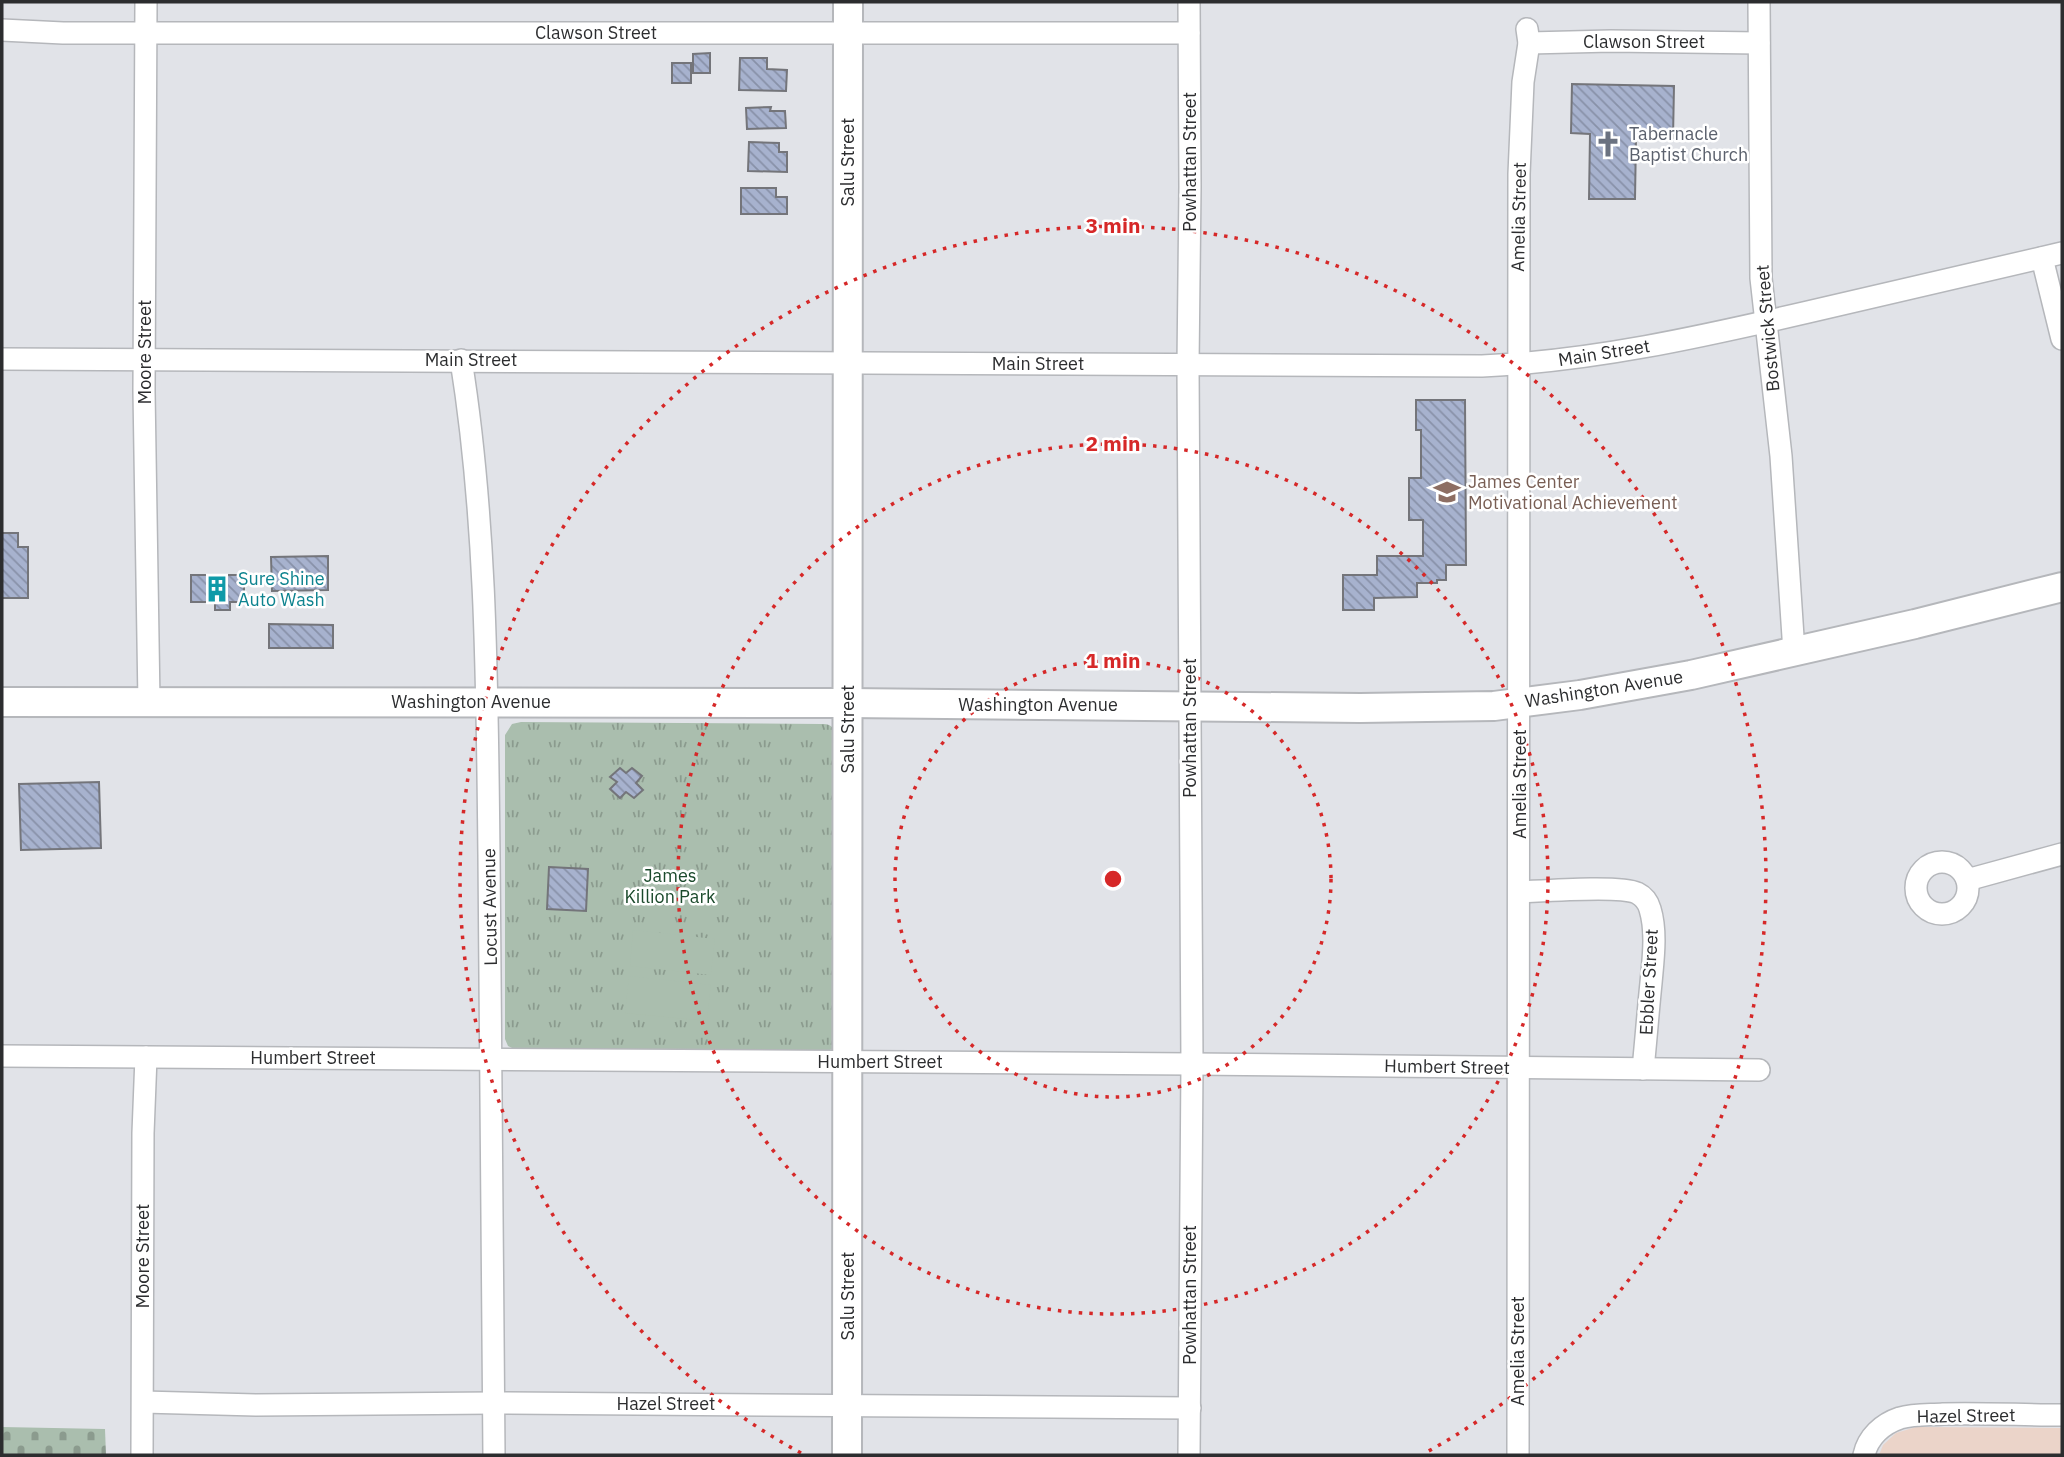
<svg xmlns="http://www.w3.org/2000/svg" width="2064" height="1457" font-family="'IBM Plex Sans',sans-serif">
<defs>
<pattern id="cemetery-stones" width="16" height="16" patternUnits="userSpaceOnUse" patternTransform="scale(1.75)"><rect width="16" height="16" fill="#aabeae"/><path d="M2 7V4a2 2 0 0 1 4 0v3zM10 15v-3a2 2 0 0 1 4 0v3z" fill="#8b9b8e"/></pattern>
<pattern id="park-tufts" width="24" height="20" patternUnits="userSpaceOnUse" patternTransform="scale(1.75)"><rect width="24" height="20" fill="#aabeae"/><path d="M3 7l-1-3M5 7V3M7 7l1-3M15 17l-1-3M17 17v-4M19 17l1-3" fill="none" stroke="#8b9b8e"/></pattern>
<pattern id="building-back-hatch" width="6" height="6" patternUnits="userSpaceOnUse" patternTransform="scale(1.75)"><rect width="6" height="6" fill="#a7b2ce"/><path d="M-1 5l2 2M0 0l6 6M5-1l2 2" fill="none" stroke="#8891a8"/></pattern>
</defs>
<rect width="100%" height="100%" fill="#e1e3e8"/>
<polygon fill="#ebd4c9" points="1916,1427 2062,1428 2062,1455 1879,1455 1883,1445 1896,1433"/>
<polygon fill="url(#cemetery-stones)" points="2,1427 105,1429 106,1455 2,1455"/>
<path fill="url(#park-tufts)" d="M521,722L821,724C829,724 832,725 835,732L834,1049L825,1051L512,1048L508,1046L505,1039V735L512,724Z"/>
<g fill="#aabeae">
<polygon points="633,930 715,939 711,975 630,966"/>
<polygon points="629,976 711,985 707,1021 625,1013"/>
</g>
<g fill="url(#building-back-hatch)" stroke="#74757a" stroke-width="2">
<polygon points="710,53 710,73 693,73 693,54"/>
<polygon points="740,58 767,58 767,69 787,70 786,91 739,90"/>
<rect x="672" y="63" width="19" height="20"/>
<polygon points="1572,84 1674,86 1673,138 1636,138 1635,199 1589,199 1590,134 1571,133"/>
<polygon points="771,107 770,111 785,111 786,128 747,129 746,108"/>
<polygon points="749,142 779,143 779,152 787,152 787,172 748,171"/>
<polygon points="741,188 776,188 776,197 787,197 787,214 741,214"/>
<polygon points="1416,400 1465,400 1466,565 1446,565 1446,580 1437,580 1437,583 1417,583 1417,597 1374,598 1374,610 1343,610 1343,575 1377,575 1377,556 1423,556 1423,520 1409,520 1409,478 1421,478 1421,430 1416,430"/>
<polygon points="2,533 18,533 18,547 28,547 28,598 2,598"/>
<polygon points="328,556 328,590 272,591 271,557"/>
<polygon points="191,575 244,575 244,602 230,602 230,610 215,610 215,602 191,602"/>
<polygon points="269,624 333,625 333,648 269,648"/>
<polygon points="620,768 626,773 632,768 642,776 636,783 643,790 634,798 626,792 620,798 610,789 617,782 610,777"/>
<polygon points="99,782 101,848 21,850 19,784"/>
<polygon points="549,867 588,869 586,911 547,909"/>
</g>
<g fill="none" stroke-linecap="round" stroke-linejoin="round">
<g stroke="#b5b7bb" stroke-width="24">
<g id="street">
<polyline points="146,2 144,391 149,702"/>
<polyline points="1189,2 1190,187 1188,365 1192,1064 1189,1455"/>
<polyline points="1759,2 1761,278 1781,456 1794,652"/>
<polyline points="2,30 63,33 1189,33"/>
<polyline points="1529,43 1611,41 1759,43"/>
<polyline points="2042,258 2062,339"/>
<path d="M2,359L1482,366C1593,361 1700,337 1808,312C1893,292 1978,273 2062,253"/>
<path d="M461,360C487,522 487,691 489,855C492,1055 494,1255 494,1455"/>
<circle cx="1942" cy="888" r="26"/>
<polyline points="1967,880 2062,854"/>
<path d="M1520,892C1542,891 1620,885 1637,893C1643,896 1648,902 1650,909C1657,932 1653,960 1651,983C1648,1012 1646,1040 1643,1069"/>
<polyline points="2,1056 1192,1064 1759,1070"/>
<polyline points="143,1402 256,1405 494,1403 1190,1408"/>
<polyline points="142,1455 143,1133 146,1057"/>
<polyline points="1518,1455 1519,174 1523,82 1529,43 1527,29"/>
<path d="M1864,1455C1868,1437 1882,1424 1900,1418C1914,1414 1929,1415 1943,1414C1983,1413 2023,1415 2062,1415"/>
</g>
</g>
<g stroke="#b5b7bb" stroke-width="32">
<g id="secondary">
<polyline points="2,702 848,703 1360,708 1494,706 1580,695 1691,675 1915,624 2062,587"/>
<polyline points="847,1455 848,2"/>
</g>
</g>
<use href="#street" stroke="#fff" stroke-width="21"/>
<use href="#secondary" stroke="#fff" stroke-width="28"/>
</g>
<g fill="none" stroke="#d62828" stroke-width="3.5" stroke-dasharray="3.5 7">
<circle cx="1113" cy="879" r="218"/>
<circle cx="1113" cy="879" r="435"/>
<path d="M801 1453A653 653 0 1 1 1425 1453"/>
</g>
<defs>
<g id="church-bare" transform="scale(2.1)"><path d="M-1.2-6h2.4v3.5h3.3v2.4h-3.3V6h-2.4V-.1h-3.3v-2.4h3.3Z" fill="#6b7280" stroke="#fff" stroke-width="2.5" paint-order="stroke"/></g>
<g id="school-bare" transform="scale(2.1)"><path d="M0-5L7-2L0 1L-7-2ZM-4 1L0 2.5L4 1V4Q0 6-4 4Z" fill="#8d6e63" stroke="#fff" stroke-width="2.5" paint-order="stroke"/></g>
<g id="building-bare" transform="scale(2.1)"><path d="M-4-6H4V6H1V3H-1V6H-4ZM-2.5-4.3h1.7v1.8h-1.7ZM.8-4.3h1.7v1.8H.8ZM-2.5-1h1.7V.8h-1.7ZM.8-1h1.7V.8H.8Z" fill="#0f9aa8" stroke="#fff" stroke-width="2.5" paint-order="stroke"/></g>
</defs>
<g fill-rule="evenodd">
<use href="#church-bare" x="1608" y="144"/>
<use href="#school-bare" x="1447" y="492"/>
<use href="#building-bare" x="217" y="589"/>
</g>
<g text-anchor="middle" stroke-width="5" stroke-linejoin="round" paint-order="stroke">
<g font-size="18" fill="#2c2d2f" stroke="#fff">
<text x="596" y="39">Clawson Street</text>
<text x="1644" y="48">Clawson Street</text>
<text transform="translate(848 162) rotate(-90)" y="6">Salu Street</text>
<text transform="translate(1190 162) rotate(-90)" y="6">Powhattan Street</text>
<text transform="translate(1519 217) rotate(-89)" y="6">Amelia Street</text>
<text transform="translate(1768 328) rotate(-95)" y="6">Bostwick Street</text>
<text transform="translate(145 352) rotate(-90)" y="6">Moore Street</text>
<text transform="translate(1604 353) rotate(-9)" y="6">Main Street</text>
<text x="471" y="366">Main Street</text>
<text x="1038" y="370">Main Street</text>
<text transform="translate(1604 689) rotate(-9)" y="6">Washington Avenue</text>
<text x="471" y="708">Washington Avenue</text>
<text x="1038" y="711">Washington Avenue</text>
<text transform="translate(1190 728) rotate(-90)" y="6">Powhattan Street</text>
<text transform="translate(848 729) rotate(-90)" y="6">Salu Street</text>
<text transform="translate(1520 784) rotate(-90)" y="6">Amelia Street</text>
<text transform="translate(490 907) rotate(-91)" y="6">Locust Avenue</text>
<text transform="translate(1649 982) rotate(-87)" y="6">Ebbler Street</text>
<text x="313" y="1064">Humbert Street</text>
<text x="880" y="1068">Humbert Street</text>
<text transform="translate(1447 1067) rotate(1)" y="6">Humbert Street</text>
<text transform="translate(143 1256) rotate(-90)" y="6">Moore Street</text>
<text transform="translate(1190 1295) rotate(-90)" y="6">Powhattan Street</text>
<text transform="translate(848 1296) rotate(-90)" y="6">Salu Street</text>
<text transform="translate(1518 1351) rotate(-90)" y="6">Amelia Street</text>
<text x="666" y="1410">Hazel Street</text>
<text transform="translate(1966 1416) rotate(-1)" y="6">Hazel Street</text>
</g>
<g font-size="18" fill="#5b616d" stroke="#fff" text-anchor="start">
<text x="1629" y="140">Tabernacle<tspan x="1629" dy="21">Baptist Church</tspan></text>
</g>
<g font-size="18" fill="#785e54" stroke="#fff" text-anchor="start">
<text x="1468" y="488">James Center<tspan x="1468" dy="21">Motivational Achievement</tspan></text>
</g>
<g font-size="18" fill="#0d838f" stroke="#fff" text-anchor="start">
<text x="238" y="585">Sure Shine<tspan x="238" dy="21">Auto Wash</tspan></text>
</g>
<g font-size="18" fill="#1a492b" stroke="#fff">
<text x="670" y="882">James<tspan x="670" dy="21">Killion Park</tspan></text>
</g>
</g>
<circle cx="1113" cy="879" r="10" fill="#d62828" stroke="#fff" stroke-width="3.5"/>
<g font-size="21" text-anchor="middle" font-weight="bold" fill="#d62828" stroke="#fff" stroke-width="5" stroke-linejoin="round" paint-order="stroke">
<text x="1113" y="233">3 min</text>
<text x="1113" y="451">2 min</text>
<text x="1113" y="668">1 min</text>
</g>
<rect width="2064" height="1457" fill="none" stroke="#2c2d2f" stroke-width="7"/>
</svg>
